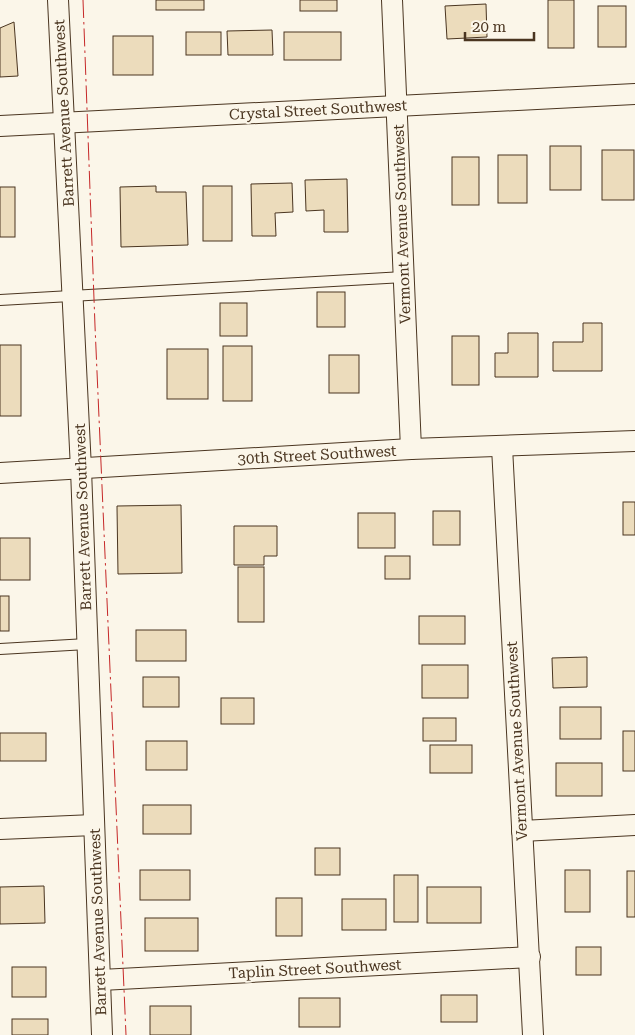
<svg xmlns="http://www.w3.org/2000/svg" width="635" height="1035" font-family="'Roboto Serif',serif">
<rect width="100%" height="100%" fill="#fbf6e9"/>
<g fill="#ecdcbc" stroke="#4a3520">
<rect x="156" y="0" width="48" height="10"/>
<rect x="300" y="0" width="37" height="11"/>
<rect x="548" y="0" width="26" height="48"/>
<polygon points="486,4 487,37 447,39 445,6"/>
<rect x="598" y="6" width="28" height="41"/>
<polygon points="14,22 18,76 0,77 0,28"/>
<polygon points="272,30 273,55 228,55 227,31"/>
<rect x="186" y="32" width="35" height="23"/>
<rect x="284" y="32" width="57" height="28"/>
<rect x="113" y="36" width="40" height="39"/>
<rect x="550" y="146" width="31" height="44"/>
<rect x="602" y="150" width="32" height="50"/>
<rect x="498" y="155" width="29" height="48"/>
<rect x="452" y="157" width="27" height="48"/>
<polygon points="347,179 348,232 324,232 324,210 306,211 305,180"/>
<polygon points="292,183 293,212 275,213 276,236 252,236 251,184"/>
<polygon points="156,186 156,192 186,192 188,245 121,247 120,187"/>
<rect x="203" y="186" width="29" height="55"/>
<rect x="0" y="187" width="15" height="50"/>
<rect x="317" y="292" width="28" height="35"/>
<rect x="220" y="303" width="27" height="33"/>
<polygon points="583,323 602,323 602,371 553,371 553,342 583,342"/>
<polygon points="508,333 538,333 538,377 495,377 495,353 508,353"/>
<rect x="452" y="336" width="27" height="49"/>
<rect x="0" y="345" width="21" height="71"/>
<rect x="223" y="346" width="29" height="55"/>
<rect x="167" y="349" width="41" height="50"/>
<rect x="329" y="355" width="30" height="38"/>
<rect x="623" y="502" width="12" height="33"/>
<polygon points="181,505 182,573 118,574 117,506"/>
<rect x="433" y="511" width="27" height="34"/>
<rect x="358" y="513" width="37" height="35"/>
<polygon points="234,526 277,526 277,556 264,556 264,565 234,565"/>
<rect x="0" y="538" width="30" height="42"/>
<rect x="385" y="556" width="25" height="23"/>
<rect x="238" y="567" width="26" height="55"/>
<rect x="0" y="596" width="9" height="35"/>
<rect x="419" y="616" width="46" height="28"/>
<rect x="136" y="630" width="50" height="31"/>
<polygon points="587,657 587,687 553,688 552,658"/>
<rect x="422" y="665" width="46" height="33"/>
<rect x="143" y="677" width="36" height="30"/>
<rect x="221" y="698" width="33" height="26"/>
<rect x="560" y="707" width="41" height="32"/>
<rect x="423" y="718" width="33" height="23"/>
<rect x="623" y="731" width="12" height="40"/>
<rect x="0" y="733" width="46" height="28"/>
<rect x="146" y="741" width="41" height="29"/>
<rect x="430" y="745" width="42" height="28"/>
<rect x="556" y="763" width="46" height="33"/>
<rect x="143" y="805" width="48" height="29"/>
<rect x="315" y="848" width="25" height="27"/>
<rect x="140" y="870" width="50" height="30"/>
<rect x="565" y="870" width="25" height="42"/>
<rect x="627" y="871" width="8" height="46"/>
<rect x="394" y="875" width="24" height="47"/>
<polygon points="44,886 45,923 0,924 0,887"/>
<rect x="427" y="887" width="54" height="36"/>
<rect x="276" y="898" width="26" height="38"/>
<rect x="342" y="899" width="44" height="31"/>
<rect x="145" y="918" width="53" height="33"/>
<rect x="576" y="947" width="25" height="28"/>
<rect x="12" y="967" width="34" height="30"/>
<rect x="441" y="995" width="36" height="27"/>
<rect x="299" y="998" width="41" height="29"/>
<rect x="150" y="1006" width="41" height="29"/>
<rect x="12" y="1019" width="36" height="16"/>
</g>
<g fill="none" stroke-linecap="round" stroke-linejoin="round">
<g stroke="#4a3520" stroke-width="12">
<g id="lane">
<polyline points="0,300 404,277"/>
<polyline points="0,649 87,644"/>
</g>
</g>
<g stroke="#4a3520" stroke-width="22">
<g id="street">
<polyline points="58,0 81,469 102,1035"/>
<polyline points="392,0 411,449"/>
<polyline points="0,126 635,94"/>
<polyline points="502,447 533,1035"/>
<polyline points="0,473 411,449 635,441"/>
<polyline points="0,829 94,825"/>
<polyline points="522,831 635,825"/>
<polyline points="101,980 530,957"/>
</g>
</g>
<use href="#lane" stroke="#fbf6e9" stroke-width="10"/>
<use href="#street" stroke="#fbf6e9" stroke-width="20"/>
<polyline stroke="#c62828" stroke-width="1" stroke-dasharray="18 4 2.5 4" stroke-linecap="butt" points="83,0 95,326 126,1035"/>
</g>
<g text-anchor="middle" stroke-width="4" stroke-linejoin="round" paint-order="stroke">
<g font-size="15" fill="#4a3520" stroke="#fbf6e9">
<text transform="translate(318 110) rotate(-3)" y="5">Crystal Street Southwest</text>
<text transform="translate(64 113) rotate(-93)" y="5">Barrett Avenue Southwest</text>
<text transform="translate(402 224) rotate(-92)" y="5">Vermont Avenue Southwest</text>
<text transform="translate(317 455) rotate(-3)" y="5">30th Street Southwest</text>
<text transform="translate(83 517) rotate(-92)" y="5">Barrett Avenue Southwest</text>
<text transform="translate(517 741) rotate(-93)" y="5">Vermont Avenue Southwest</text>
<text transform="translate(98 922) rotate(-92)" y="5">Barrett Avenue Southwest</text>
<text transform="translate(315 969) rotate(-3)" y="5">Taplin Street Southwest</text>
</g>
</g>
<path d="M465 32v8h69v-8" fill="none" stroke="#4a3520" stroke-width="2.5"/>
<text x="472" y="32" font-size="15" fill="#4a3520" stroke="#fbf6e9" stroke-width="4" paint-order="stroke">20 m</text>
</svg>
